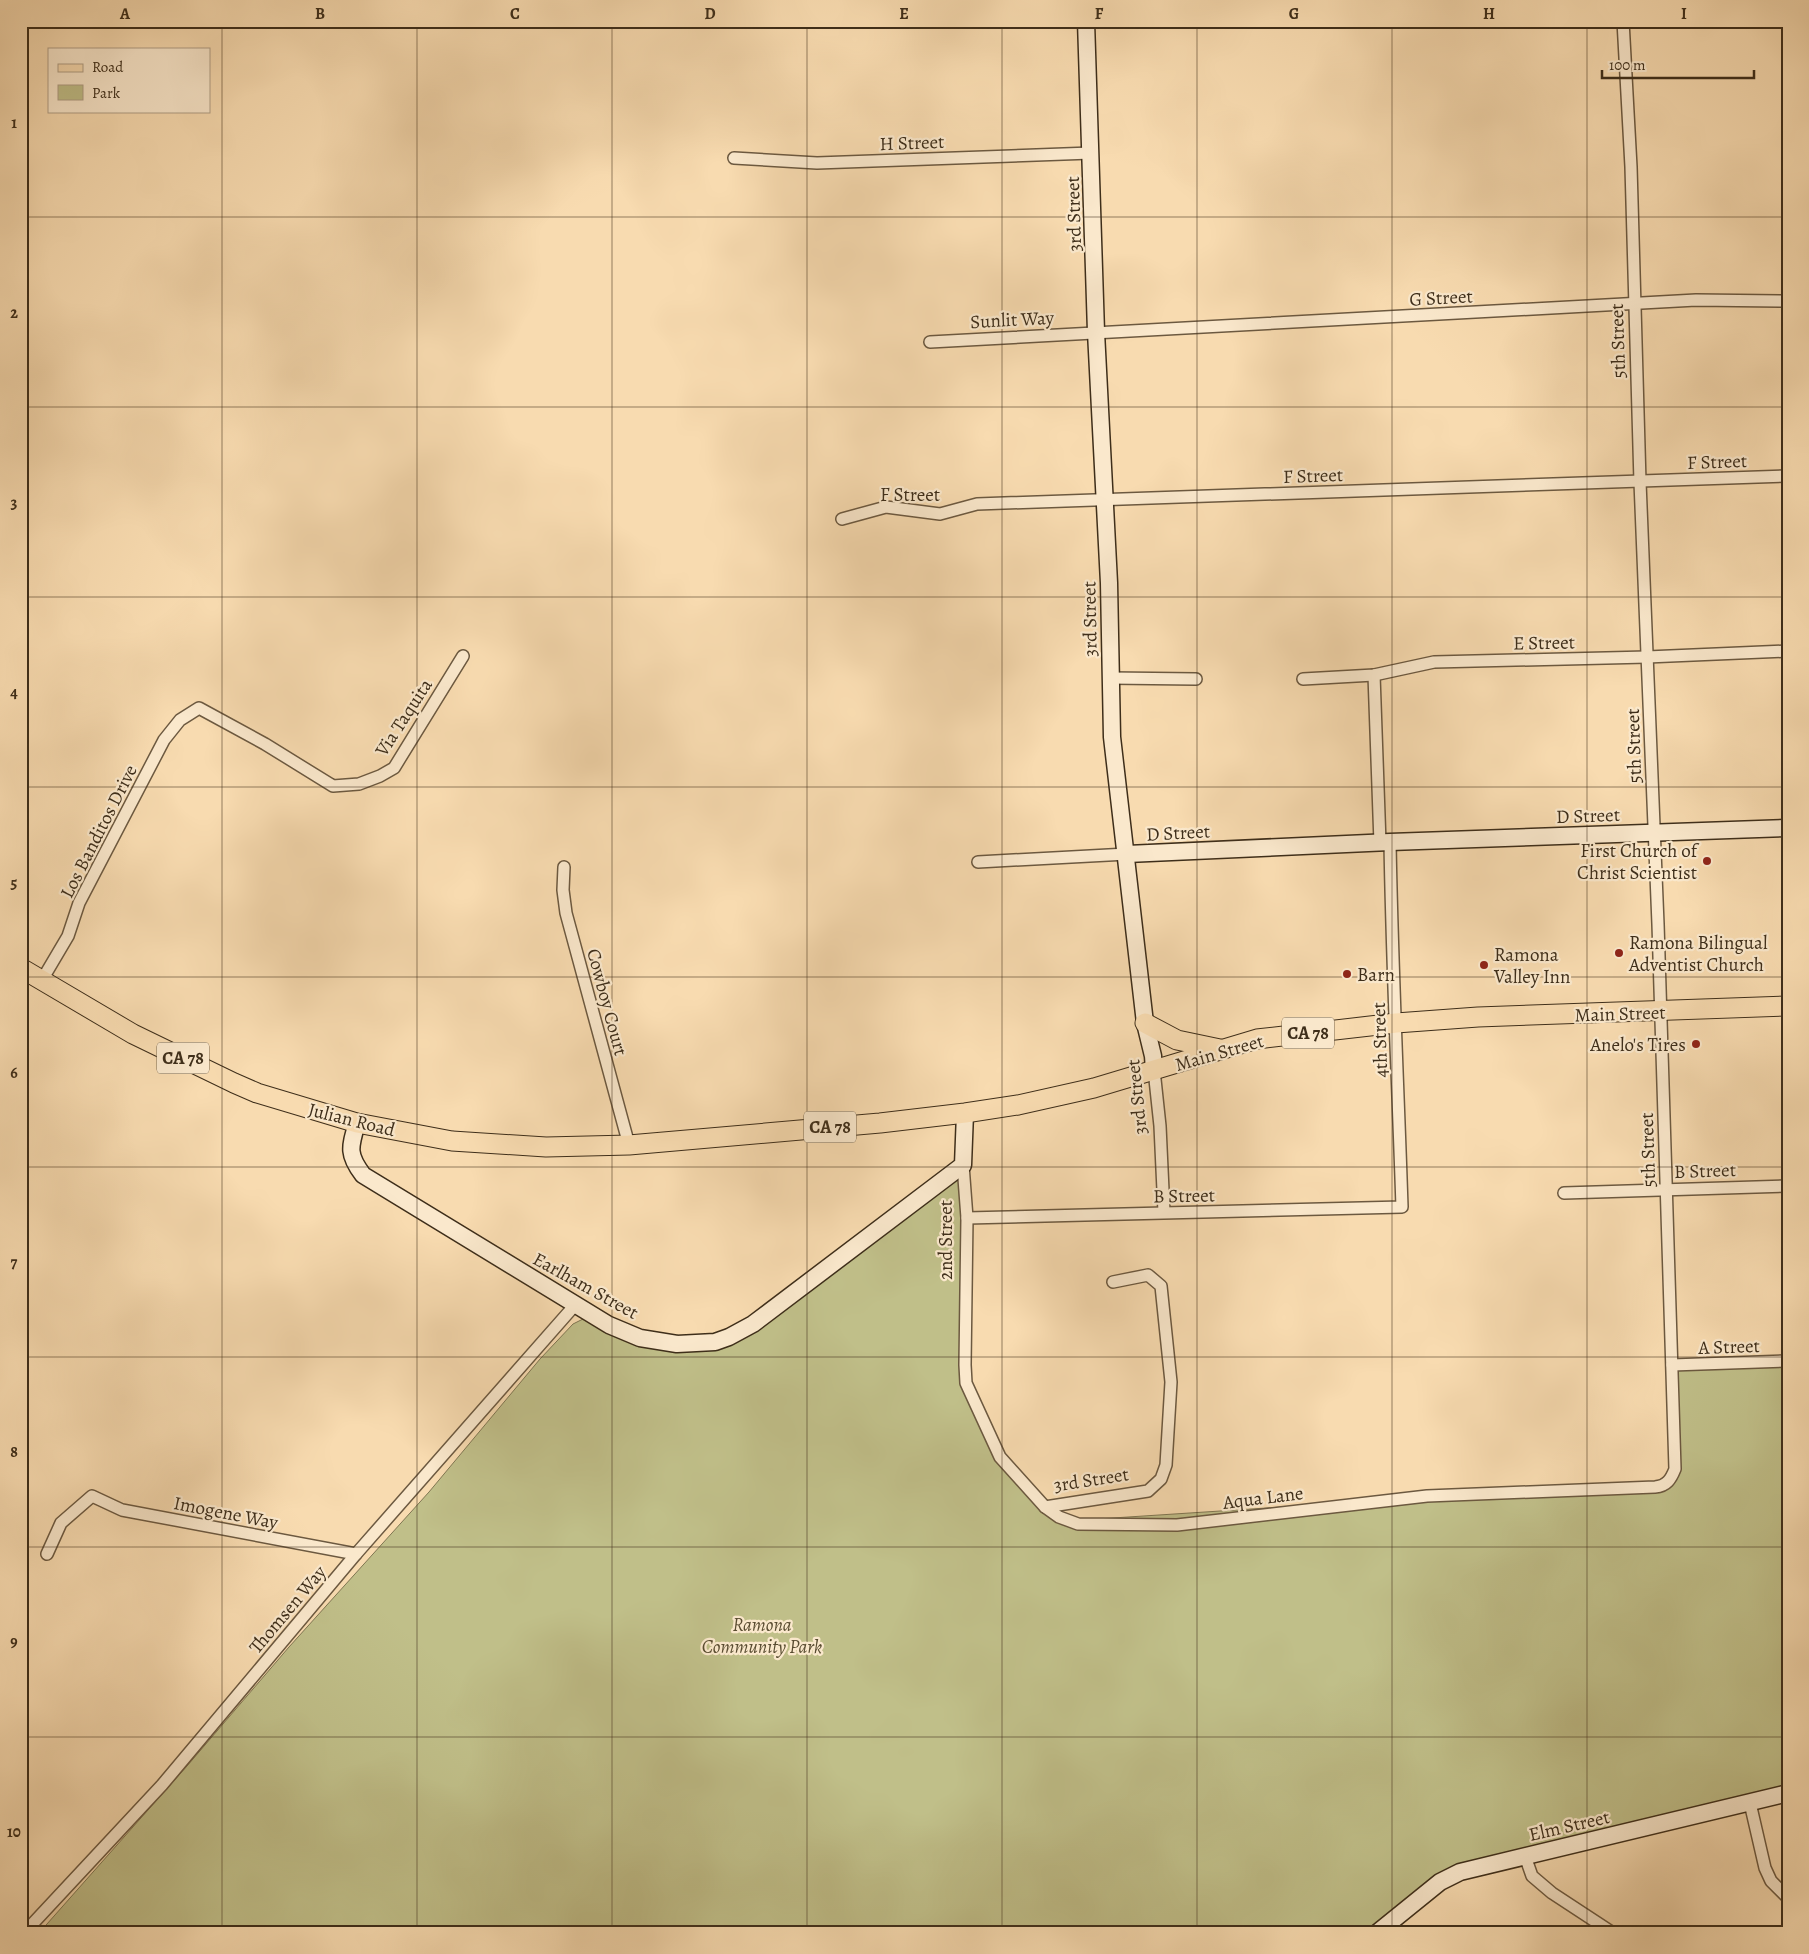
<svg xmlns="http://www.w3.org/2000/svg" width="1809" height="1954" font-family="Alegreya,serif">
<rect width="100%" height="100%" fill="#f8dbb0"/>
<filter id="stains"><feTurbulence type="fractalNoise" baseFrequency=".004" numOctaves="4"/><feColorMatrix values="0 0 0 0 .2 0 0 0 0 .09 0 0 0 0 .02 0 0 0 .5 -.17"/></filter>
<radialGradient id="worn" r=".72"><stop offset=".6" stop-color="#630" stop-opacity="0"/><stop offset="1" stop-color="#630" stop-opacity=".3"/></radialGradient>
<polygon fill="#c0bf89" stroke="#7f7652" points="964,1157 965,1365 993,1446 1048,1510 1082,1520 1359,1502 1655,1487 1673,1477 1672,1366 1788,1361 1788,1794 1456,1874 1377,1933 39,1933 187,1766 289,1647 429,1492 540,1359 573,1324 591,1315 627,1333 722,1339"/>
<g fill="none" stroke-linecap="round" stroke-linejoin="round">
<g stroke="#6c5940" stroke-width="14">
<g id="street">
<polyline points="734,158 817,163 1091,153"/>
<polyline points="930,342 1696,300 1788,301"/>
<polyline points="842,519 886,507 940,514 977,504 1788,476"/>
<polyline points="1374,675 1380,843"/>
<polyline points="1110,678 1196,679"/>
<polyline points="1303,679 1374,675 1434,662 1647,657 1788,651"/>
<polyline points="978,862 1127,854"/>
<polyline points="564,867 563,890 566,913 629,1145"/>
<polyline points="42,980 68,936 79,903 164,740 180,720 199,708 265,744 333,786 359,784 380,776 394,768 463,656"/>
<polyline points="1154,1070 1160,1126 1164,1212"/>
<path d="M963,1165L967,1218L965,1365L966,1383L1000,1457L1045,1507L1059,1517L1078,1524L1177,1525L1427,1496L1655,1487C1667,1486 1671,1479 1675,1469L1658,924L1640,482L1631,167L1623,21"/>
<polyline points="1564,1193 1788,1186"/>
<path d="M967,1218L1402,1207C1398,1085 1392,964 1390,842"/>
<polyline points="1672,1365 1788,1361"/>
<polyline points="1045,1507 1148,1491 1161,1479 1166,1465 1171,1382 1161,1286 1148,1275 1113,1282"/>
<polyline points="47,1554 61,1523 92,1496 122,1510 356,1554"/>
<polyline points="1750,1803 1765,1868 1771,1881 1788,1898"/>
<polyline points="1525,1856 1532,1876 1552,1893 1613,1933"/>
<polyline points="24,1933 162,1785 356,1554 575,1305"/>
</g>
</g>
<g stroke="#3e2e1a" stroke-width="19">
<g id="secondary">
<polyline points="1086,21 1096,332 1109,583 1112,737 1145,1023 1153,1056 1154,1070"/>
<polyline points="1127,854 1390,842 1788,828"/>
<path d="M357,1123C350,1147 347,1154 363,1175L609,1325L640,1338L677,1344L715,1342L729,1337L753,1324L963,1165L965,1113"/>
<polyline points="1377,1933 1440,1882 1460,1872 1788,1793"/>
</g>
</g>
<g stroke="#3e2e1a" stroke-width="21">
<g id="primary">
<polyline points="21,968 133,1034 234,1083 257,1093 357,1123 452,1141 546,1147 629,1145 880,1123 965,1113 1018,1105 1094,1088 1257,1039 1396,1023 1478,1017 1788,1006"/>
<polyline points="1145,1023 1177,1040 1220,1049"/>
</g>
</g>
<use href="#street" stroke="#fae8cc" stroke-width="11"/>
<use href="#secondary" stroke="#fae8cc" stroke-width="16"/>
<use href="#primary" stroke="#f8dbb0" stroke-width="19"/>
</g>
<path fill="none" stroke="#3e2e1a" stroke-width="1" stroke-opacity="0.55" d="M222,21V1933M417,21V1933M612,21V1933M807,21V1933M1002,21V1933M1197,21V1933M1392,21V1933M1587,21V1933M21,217H1788M21,407H1788M21,597H1788M21,787H1788M21,977H1788M21,1167H1788M21,1357H1788M21,1547H1788M21,1737H1788"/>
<g fill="#8f2418" stroke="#fae8cc" stroke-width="2">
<circle cx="1707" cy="861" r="5"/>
<circle cx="1619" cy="953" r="5"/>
<circle cx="1484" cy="965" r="5"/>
<circle cx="1347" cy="974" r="5"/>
<circle cx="1696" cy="1044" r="5"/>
</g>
<g text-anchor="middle" stroke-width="4.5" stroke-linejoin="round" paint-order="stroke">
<g fill="#fae8cc" stroke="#76664f" stroke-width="1">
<rect x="1282" y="1017.5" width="52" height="31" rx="4"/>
<rect x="157" y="1042.5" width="52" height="31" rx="4"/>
<rect x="804" y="1111.5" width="52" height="31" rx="4"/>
</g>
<g font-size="18" font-weight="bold" fill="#3e2e1a">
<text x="1308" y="1039">CA 78</text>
<text x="183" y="1064">CA 78</text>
<text x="830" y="1133">CA 78</text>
</g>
<g font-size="19" fill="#3e2e1a" stroke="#fae8cc">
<text transform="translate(912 142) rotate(-2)" y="7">H Street</text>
<text transform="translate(1073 214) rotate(-92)" y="7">3rd Street</text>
<text transform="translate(1441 297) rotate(-3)" y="7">G Street</text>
<text transform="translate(1012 319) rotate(-3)" y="7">Sunlit Way</text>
<text transform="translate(1617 341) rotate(-92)" y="7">5th Street</text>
<text transform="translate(1717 461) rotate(-2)" y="7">F Street</text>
<text transform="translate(1313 475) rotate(-2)" y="7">F Street</text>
<text x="910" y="501">F Street</text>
<text transform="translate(1089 619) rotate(-91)" y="7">3rd Street</text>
<text transform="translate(1544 642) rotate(-1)" y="7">E Street</text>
<text transform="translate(403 717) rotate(-57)" y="7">Via Taquita</text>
<text transform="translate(1633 746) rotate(-92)" y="7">5th Street</text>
<text transform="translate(1588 815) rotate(-2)" y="7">D Street</text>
<text transform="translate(98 831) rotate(-63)" y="7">Los Banditos Drive</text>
<text transform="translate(1178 832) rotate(-3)" y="7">D Street</text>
<text transform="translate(608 1002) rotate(75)" y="7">Cowboy Court</text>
<text transform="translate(1620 1013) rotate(-2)" y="7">Main Street</text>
<text transform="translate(1379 1040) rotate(-92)" y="7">4th Street</text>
<text transform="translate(1219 1052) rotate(-16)" y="7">Main Street</text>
<text transform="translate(1136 1097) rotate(-96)" y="7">3rd Street</text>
<text transform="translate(352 1119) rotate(14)" y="7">Julian Road</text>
<text transform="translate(1647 1150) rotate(-92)" y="7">5th Street</text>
<text transform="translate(1705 1170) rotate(-2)" y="7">B Street</text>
<text transform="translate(1184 1195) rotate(-1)" y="7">B Street</text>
<text transform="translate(945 1240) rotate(-90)" y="7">2nd Street</text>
<text transform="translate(586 1285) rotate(29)" y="7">Earlham Street</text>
<text transform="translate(1729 1346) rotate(-2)" y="7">A Street</text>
<text transform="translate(1091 1479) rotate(-9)" y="7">3rd Street</text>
<text transform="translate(1263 1497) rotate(-7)" y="7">Aqua Lane</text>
<text transform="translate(226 1512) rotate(11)" y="7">Imogene Way</text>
<text transform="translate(287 1609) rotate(-50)" y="7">Thomsen Way</text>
<text transform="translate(1569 1825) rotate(-13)" y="7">Elm Street</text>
</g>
<g font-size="19" fill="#3e2e1a" stroke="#fae8cc" text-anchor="start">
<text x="1697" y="857" text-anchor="end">First Church of<tspan x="1697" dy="22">Christ Scientist</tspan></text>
<text x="1629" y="949">Ramona Bilingual<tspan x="1629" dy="22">Adventist Church</tspan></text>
<text x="1494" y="961">Ramona<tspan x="1494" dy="22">Valley Inn</tspan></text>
<text x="1357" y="981">Barn</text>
<text x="1686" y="1051" text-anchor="end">Anelo's Tires</text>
</g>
<g font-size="19" font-style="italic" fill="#584b30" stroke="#fae8cc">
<text x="762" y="1631">Ramona<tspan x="762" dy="22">Community Park</tspan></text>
</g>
</g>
<rect width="1809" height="1954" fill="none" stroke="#f8dbb0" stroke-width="55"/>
<rect x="48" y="48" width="162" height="65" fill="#fae8cc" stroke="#af9e85"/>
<rect x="58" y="64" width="25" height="8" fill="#f8dbb0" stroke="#af9e85"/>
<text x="92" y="72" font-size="15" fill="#3e2e1a">Road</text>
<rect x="58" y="85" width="25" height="15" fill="#c0bf89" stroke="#af9e85"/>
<text x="92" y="98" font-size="15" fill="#3e2e1a">Park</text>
<path d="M1602 70v8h152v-8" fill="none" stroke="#3e2e1a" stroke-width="2.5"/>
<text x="1609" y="70" font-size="15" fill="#3e2e1a" stroke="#fae8cc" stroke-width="4" paint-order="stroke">100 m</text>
<rect x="28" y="28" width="1754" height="1898" fill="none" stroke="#3e2e1a" stroke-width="2"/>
<g font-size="16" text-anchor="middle" font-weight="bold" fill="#3e2e1a">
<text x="125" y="19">A</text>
<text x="320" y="19">B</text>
<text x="515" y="19">C</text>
<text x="710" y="19">D</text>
<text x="904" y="19">E</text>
<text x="1099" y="19">F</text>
<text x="1294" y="19">G</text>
<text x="1489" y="19">H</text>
<text x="1684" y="19">I</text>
<text x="14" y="128">1</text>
<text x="14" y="318">2</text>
<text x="14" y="508">3</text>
<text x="14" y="698">4</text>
<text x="14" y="888">5</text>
<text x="14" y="1078">6</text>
<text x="14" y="1268">7</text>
<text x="14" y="1457">8</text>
<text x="14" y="1647">9</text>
<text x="14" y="1837">10</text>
</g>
<rect width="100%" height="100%" filter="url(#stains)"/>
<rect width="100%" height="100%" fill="url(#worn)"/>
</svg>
